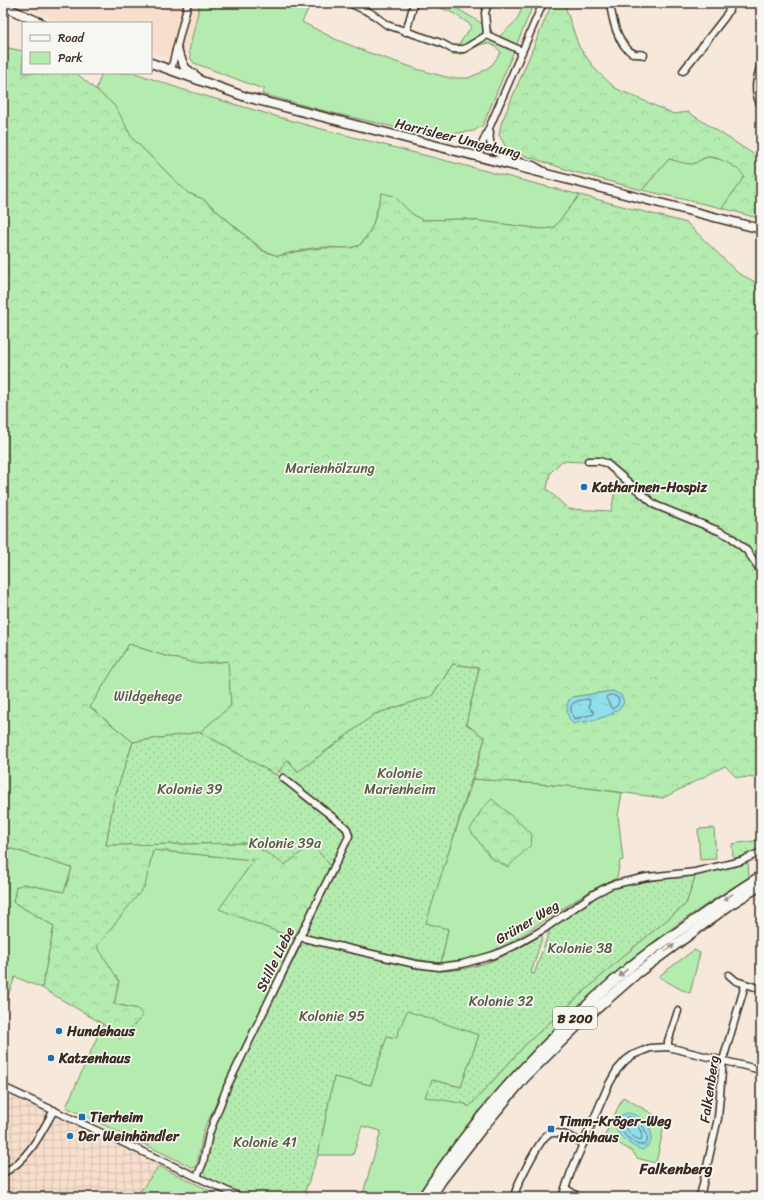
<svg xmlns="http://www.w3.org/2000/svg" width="764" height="1200" font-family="Sriracha,sans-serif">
<defs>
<pattern id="industrial-grid" width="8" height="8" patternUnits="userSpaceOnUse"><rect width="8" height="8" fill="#f8dfcd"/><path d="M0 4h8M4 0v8" fill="none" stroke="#d6c0b0"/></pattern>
<pattern id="forest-crowns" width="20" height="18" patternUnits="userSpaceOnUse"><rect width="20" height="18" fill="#b4ecaf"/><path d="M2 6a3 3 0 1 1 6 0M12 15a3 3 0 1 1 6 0" fill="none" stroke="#9ccb96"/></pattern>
<pattern id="garden-dots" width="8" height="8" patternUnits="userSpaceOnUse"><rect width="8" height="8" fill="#b4ecaf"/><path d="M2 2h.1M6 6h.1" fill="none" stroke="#9ccb96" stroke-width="1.8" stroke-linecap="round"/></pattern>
<pattern id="water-ripples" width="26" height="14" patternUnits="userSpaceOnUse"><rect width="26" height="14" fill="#90dfec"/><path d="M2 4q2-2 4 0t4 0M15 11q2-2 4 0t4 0" fill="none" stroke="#7dc0ca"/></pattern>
</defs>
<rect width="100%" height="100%" fill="#f7e8dc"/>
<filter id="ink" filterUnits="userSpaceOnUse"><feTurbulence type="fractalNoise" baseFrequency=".025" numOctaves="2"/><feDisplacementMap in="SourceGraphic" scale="8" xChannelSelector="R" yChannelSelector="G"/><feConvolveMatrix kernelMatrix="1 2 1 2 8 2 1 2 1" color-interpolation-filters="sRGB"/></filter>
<g filter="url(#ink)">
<polygon fill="#f8dfcd" points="18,3 200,3 184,63 151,53 151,23 64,23"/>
<polygon fill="url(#industrial-grid)" points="3,1093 64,1121 159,1166 136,1197 3,1197"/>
<g fill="#b4ecaf" stroke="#788b66">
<path d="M200,3H311L302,22L335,39L367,52L420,70L450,78H468L480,73L492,65L501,52C498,49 494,45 490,44C479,40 467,58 452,54L472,26C453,12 447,9 424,3H448L491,29L493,34L499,37L516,21L525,3H534L483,125L474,131L434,136L329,112L262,94L265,88H260L194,63L191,59L189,51Z"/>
<polygon points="102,73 135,73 181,89 310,126 580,195 556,225 553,228 542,229 464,219 422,220 411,213 403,205 382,193 372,227 368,234 360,245 350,248 320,247 306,249 278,256 264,251 203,199 188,193 132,138 127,129 96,89"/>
<path d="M707,157C720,158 739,164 745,177L722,208L642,190L669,159L692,164Z"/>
<polygon points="129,644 162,655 199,664 229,661 231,706 200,732 133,742 90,707"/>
<polygon points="473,779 581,787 622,793 618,815 623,860 620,861 617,878 593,889 510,943 490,952 464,960 441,963 448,929 425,923"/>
<polygon points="714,828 716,859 700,860 698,829"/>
<polygon points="3,846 72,868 64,892 23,884 13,902 54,926 42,988 15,977 3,1009"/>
<polygon points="153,850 254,860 220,909 296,939 204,1129 197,1164 194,1168 66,1107 103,1024 120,1039 138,1009 114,1004 119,981 96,946 144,886"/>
<path d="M748,861L749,877C714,899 680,921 647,947C582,998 524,1057 472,1122C453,1146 433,1171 416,1197H362L381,1131L362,1126L353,1155H318L334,1077L371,1085L387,1036L396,1038L406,1010L479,1035L461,1087L432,1080L469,1107L526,1044L621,958L686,904L696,874L736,865Z"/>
<polygon points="694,950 700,953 690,993 680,989 659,977 659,976"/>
<polygon points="623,1097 665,1121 656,1163 637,1158 633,1152 605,1135"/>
<polygon points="159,1166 223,1197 136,1197"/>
</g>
<g fill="url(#forest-crowns)" stroke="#788b66" fill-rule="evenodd">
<path d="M552,3H566V9L579,47L596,70L615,88L674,114L688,112L761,159V219L722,208L744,177C741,168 717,156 708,157C701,158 697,164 690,164C683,163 676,161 669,159L642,190L571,171L511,151L506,147L499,135L501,124Z"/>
<path d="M3,47L23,51V73H76L113,104L118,111L132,138L188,193L203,199L263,251L278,256C303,250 318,247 343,248C348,248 356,248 361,244C374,232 377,208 382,193L394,196L411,213L422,220L464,219L542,229L553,228L556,225L580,195L687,223L738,273L761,285V778L736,777L725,766L663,798L581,787L473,779L485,738L466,724L479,668L453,664L432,696L375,714L298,772L288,760L276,775L200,732L231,706L228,661L199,664L162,655L129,644L90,707L133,742L114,799L106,845L251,843L255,845L312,844L331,866L296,939L219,909L254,860L153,850L145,886L97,946L119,981L114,1004L138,1009L143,1016L120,1039L103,1024L42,988L54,926L13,902L16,887L23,884L64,892L72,868L3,846ZM562,461L602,463L618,476L611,511L568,509L547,489L550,473ZM613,691V714L568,701L572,697Z"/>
<polygon points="492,799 532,834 531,845 508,867 491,858 470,830 482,809"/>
<polygon points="761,840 761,850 733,859 732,844"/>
</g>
<g fill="url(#garden-dots)" stroke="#788b66">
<polygon points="453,664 479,668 466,724 485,738 426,923 448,929 441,963 414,959 308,936 306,931 350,837 348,825 279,771 288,760 298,772 375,714 432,696"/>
<polygon points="200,732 276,775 343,828 346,836 331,866 312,844 285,865 251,843 106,845 114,799 133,742"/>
<path d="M696,874L686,904L621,958L526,1044L469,1107L466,1104L425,1097L432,1080L461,1087L479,1035L407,1011L396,1038L387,1036L371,1085L334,1077L318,1155L303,1197H247L200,1176L210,1134L230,1086L300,947L306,942C334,949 362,955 390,962C405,965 432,972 446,971C484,968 511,954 542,934V938L531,973L534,974L550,929L555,924L603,892L622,885Z"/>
</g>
<g fill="url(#water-ripples)" stroke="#6e979a">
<path d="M613,691L621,695L624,702C615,719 590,720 573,724C566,716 564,704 572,697Z"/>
<path d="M628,1113C646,1115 663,1140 642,1150C626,1145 598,1120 628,1113Z"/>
</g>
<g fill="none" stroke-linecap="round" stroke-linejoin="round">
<g stroke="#5d7270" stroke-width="1">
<polygon points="613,695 618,698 619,701 617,706 612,709 606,698 607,696"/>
<path d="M588,699L590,700L589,707L594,712V714L574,719C566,702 574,701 588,699Z"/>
<path d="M629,1117C643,1119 655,1143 642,1145C633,1147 606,1121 629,1117Z"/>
<path d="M629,1122C637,1123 644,1132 641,1140C634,1139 626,1131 625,1124Z"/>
</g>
<g stroke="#3b2a1e" stroke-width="9">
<g id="minor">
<path d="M610,3C612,18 618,48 635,54C637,54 642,54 644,55"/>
<polyline points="757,3 761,6"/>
<polyline points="351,4 371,13 387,25 441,43 452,49 464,49 487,35 522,51"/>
<polyline points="406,32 414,3"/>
<polyline points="487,35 485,13 488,3"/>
<path d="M761,64C756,80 753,91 761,106"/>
<polyline points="171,70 188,3"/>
<polyline points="683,71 725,17 733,3"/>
<path d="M490,132C486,159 514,160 533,165C537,167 540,169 544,171"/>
<polyline points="477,156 543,3"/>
<polyline points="588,461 599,461 606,463 655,505 719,531 731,537 747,551 761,571"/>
<polyline points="299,937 415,964 439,967 462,964 494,955 514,946 544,929 594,894 611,885 647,877 695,872 741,861 761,852"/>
<polyline points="729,975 736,981 761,989"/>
<polyline points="668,1047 668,1041 678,1011"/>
<polyline points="3,1087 240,1197"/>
<path d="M3,1173C28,1161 41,1133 54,1110"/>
<polyline points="197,1177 203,1163 209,1134 227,1087 349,836 347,829 344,826 283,778"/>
<polyline points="565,1188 579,1197"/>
<path d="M517,1197L515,1193C518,1182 536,1148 544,1138C546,1135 550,1133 554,1133C563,1132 574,1139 583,1143"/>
<polyline points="562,1197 571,1172 608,1086 617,1070 626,1060 633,1055 650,1048 668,1047 761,1070"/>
<polyline points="700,1197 718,1118 723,1060 745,985"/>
</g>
</g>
<g stroke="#3b2a1e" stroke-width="11">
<g id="major">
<polyline points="3,6 41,23"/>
<polyline points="177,50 185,68 197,77"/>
<polyline points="151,63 246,97 761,229"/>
</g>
</g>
<g stroke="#3b2a1e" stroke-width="12">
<g id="highway">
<path d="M423,1197C478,1110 552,1034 629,968C642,957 655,948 668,939C699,917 729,896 761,876"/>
<polyline points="431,1197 441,1181 482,1128 525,1077 579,1024 636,974 731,904 761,885"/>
</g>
</g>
<use href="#minor" stroke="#f6f6f2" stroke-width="6"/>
<use href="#major" stroke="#f6f6f2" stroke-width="8"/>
<use href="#highway" stroke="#f6f6f2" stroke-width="9"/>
</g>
<defs><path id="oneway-solid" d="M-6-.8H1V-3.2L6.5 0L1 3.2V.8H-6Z"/></defs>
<g fill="#989088">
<use href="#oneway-solid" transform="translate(728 897) rotate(146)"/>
<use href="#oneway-solid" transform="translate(670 948) rotate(-37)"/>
<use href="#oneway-solid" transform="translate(623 973) rotate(137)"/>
</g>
</g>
<g fill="#1f6fb2" stroke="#f6f6f2" stroke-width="1.5">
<circle cx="584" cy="487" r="4"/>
<circle cx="59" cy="1031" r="4"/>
<circle cx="51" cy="1058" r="4"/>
<rect x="78" y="1113" width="8" height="8" rx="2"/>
<rect x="547" y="1125" width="8" height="8" rx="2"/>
<circle cx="70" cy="1136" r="4"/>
</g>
<g text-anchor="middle" stroke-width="3.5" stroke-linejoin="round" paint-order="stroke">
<rect fill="#f6f6f2" stroke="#73675e" stroke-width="1" x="553" y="1007" width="44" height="22" rx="3"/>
<g font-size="13" font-weight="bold" fill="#3b2a1e">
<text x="575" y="1023">B 200</text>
</g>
<g font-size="14" fill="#3b2a1e" stroke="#f6f6f2">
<text transform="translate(458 138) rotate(14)" y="5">Harrisleer Umgehung</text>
<text transform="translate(527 922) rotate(-31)" y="5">Grüner Weg</text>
<text transform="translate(275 959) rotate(-64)" y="5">Stille Liebe</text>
<text transform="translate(709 1089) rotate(-82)" y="5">Falkenberg</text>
</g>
<g font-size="14" fill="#595a42" stroke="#f6f6f2">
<text x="330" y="473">Marienhölzung</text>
<text x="148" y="701">Wildgehege</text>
<text x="400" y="778">Kolonie<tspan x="400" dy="16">Marienheim</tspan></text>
<text x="190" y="794">Kolonie 39</text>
<text x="285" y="848">Kolonie 39a</text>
<text x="580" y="953">Kolonie 38</text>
<text x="501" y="1006">Kolonie 32</text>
<text x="332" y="1021">Kolonie 95</text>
<text x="265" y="1147">Kolonie 41</text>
</g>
<g font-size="14" font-weight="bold" fill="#3b2a1e" stroke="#f6f6f2" text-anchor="start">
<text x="592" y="492">Katharinen-Hospiz</text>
<text x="67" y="1036">Hundehaus</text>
<text x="59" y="1063">Katzenhaus</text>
<text x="90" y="1122">Tierheim</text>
<text x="559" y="1126">Timm-Kröger-Weg<tspan x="559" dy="16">Hochhaus</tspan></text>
<text x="78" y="1141">Der Weinhändler</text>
</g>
<g font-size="15" font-weight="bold" fill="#3b2a1e" stroke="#f6f6f2">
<text x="676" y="1174">Falkenberg</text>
</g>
</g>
<rect width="764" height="1200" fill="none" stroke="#f6f6f2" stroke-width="16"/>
<rect x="8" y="8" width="748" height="1184" fill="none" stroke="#3b2a1e" stroke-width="1.5" filter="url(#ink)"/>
<rect x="22" y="22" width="130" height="52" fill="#f6f6f2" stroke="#aba49d"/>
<rect x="30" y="35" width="20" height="6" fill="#f6f6f2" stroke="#aba49d"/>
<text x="58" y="42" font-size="12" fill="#3b2a1e">Road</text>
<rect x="30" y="52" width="20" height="12" fill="#b4ecaf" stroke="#aba49d"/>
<text x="58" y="62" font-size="12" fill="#3b2a1e">Park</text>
</svg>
